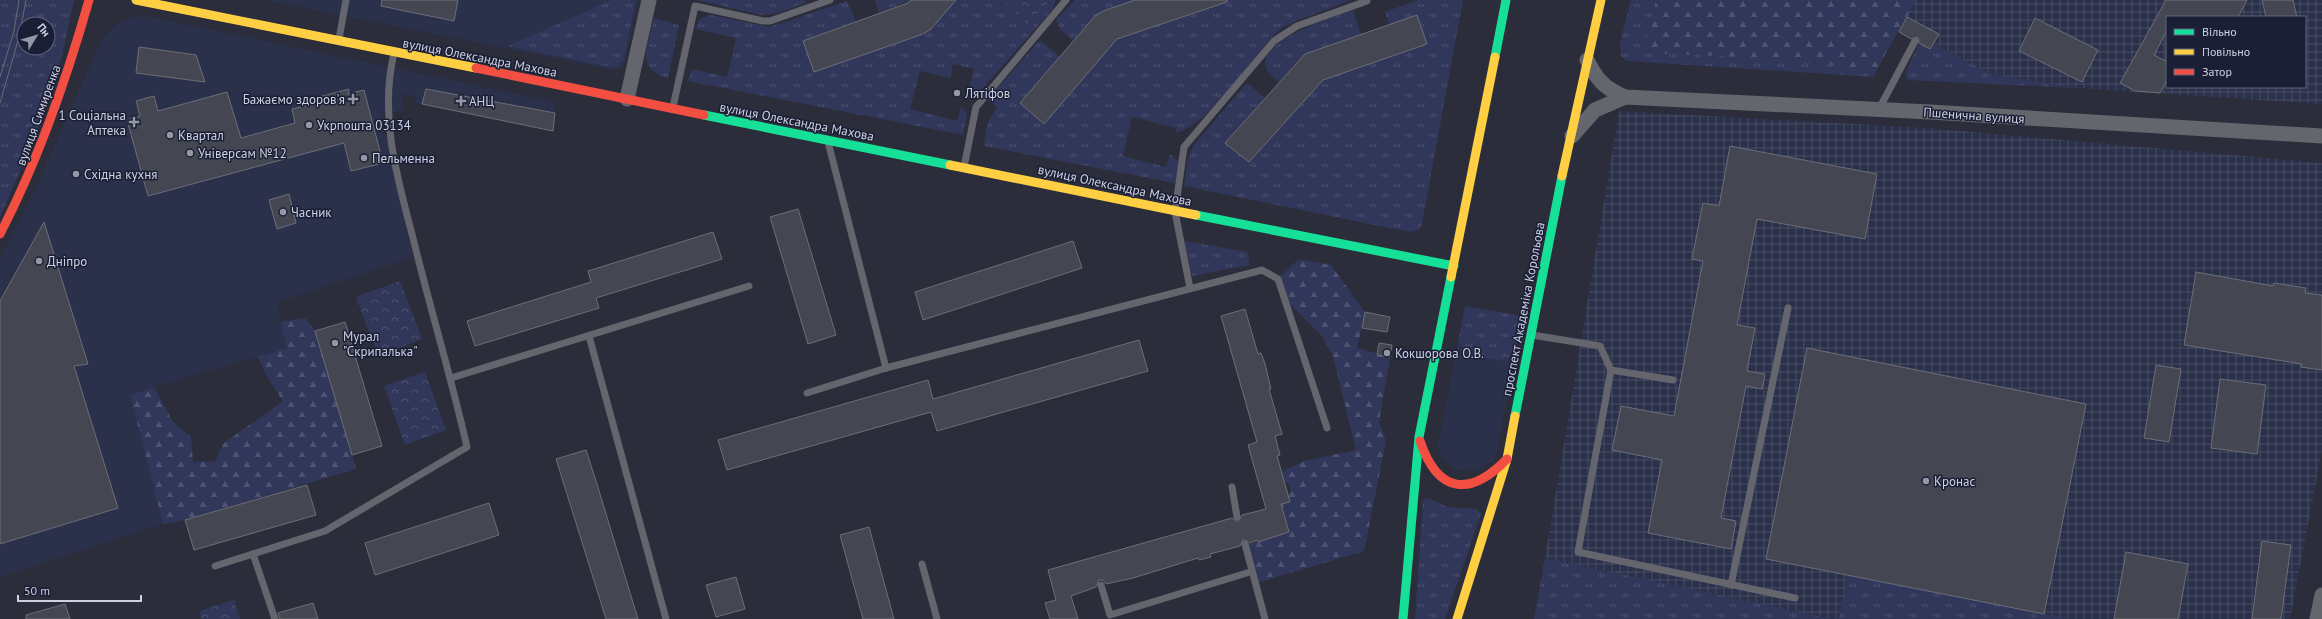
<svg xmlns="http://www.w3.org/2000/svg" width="2322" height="619" font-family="'PT Sans',sans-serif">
<defs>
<pattern id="industrial-grid" width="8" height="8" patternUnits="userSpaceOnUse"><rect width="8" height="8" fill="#2b304b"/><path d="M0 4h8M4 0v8" fill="none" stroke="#494d65"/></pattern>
<pattern id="grass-tufts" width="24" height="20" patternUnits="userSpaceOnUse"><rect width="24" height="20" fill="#31375a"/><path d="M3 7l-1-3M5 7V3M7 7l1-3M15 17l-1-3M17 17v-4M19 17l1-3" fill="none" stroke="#4e5371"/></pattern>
<pattern id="forest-firs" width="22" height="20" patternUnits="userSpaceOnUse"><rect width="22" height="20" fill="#31375a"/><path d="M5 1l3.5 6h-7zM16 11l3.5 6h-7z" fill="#4e5371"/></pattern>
<pattern id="park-crowns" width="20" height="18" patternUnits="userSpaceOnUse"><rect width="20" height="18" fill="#31375a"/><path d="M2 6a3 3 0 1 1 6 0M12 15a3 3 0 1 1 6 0" fill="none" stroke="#4e5371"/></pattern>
</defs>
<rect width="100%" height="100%" fill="#2b2d3a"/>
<g fill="#2b304b">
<polygon points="264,0 638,0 624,65 620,69 613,70"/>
<polygon points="141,15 556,102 553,131 415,103 416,96 402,94 404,112 381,113 413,257 276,303 288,348 130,394 163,524 0,577 0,258 34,192 102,38 119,22"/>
<polygon points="1465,306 1522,316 1497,453 1493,460 1481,469 1473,472 1454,469 1446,463 1440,454 1438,445"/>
</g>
<g fill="url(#industrial-grid)" fill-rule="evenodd">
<path d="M1847,0H2322V104L2077,88L1991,74L1934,44L1930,49L1899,32L1901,28ZM2167,17H2305V87H2167Z"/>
<polygon points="1619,111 1927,128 2322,163 2322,450 2290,619 1831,619 1545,558"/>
</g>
<g fill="url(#grass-tufts)" fill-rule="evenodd">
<path d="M0,0H74L62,56L39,127L0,217ZM24,24H48V48H24Z"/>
<polygon points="612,0 633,0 635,3 624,59 615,68 508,46"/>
<polygon points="697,0 805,0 805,3 778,13 762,15"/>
<polygon points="875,0 911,0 879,13"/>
<path d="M956,0H1056L1052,10L981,90L977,91L969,87L974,69L953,64L950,78L920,71L910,109L957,121L961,107L967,113L963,135L688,81L692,69L727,77L736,38L696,29C698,19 701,17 711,15L770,27L847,1L856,21L803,41L814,72L917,35L934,26Z"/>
<path d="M1075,0H1135C1102,11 1096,15 1073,41L1060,29L1056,20Z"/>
<path d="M1219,0H1351L1296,21L1281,28L1270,39C1253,59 1200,134 1175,132L1176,128L1132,117L1123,156L1166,167L1170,154L1179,162L1175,183L984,146L987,125L997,107L987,100L1040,40L1060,57L1020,103L1044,124L1117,39L1220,5Z"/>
<polygon points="1418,0 1463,0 1422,224 1419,230 1409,232 1184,186 1188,159 1193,146 1247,83 1265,98 1225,143 1249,162 1323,80 1427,44 1417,16 1389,25 1385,12"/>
<polygon points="1631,0 1656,0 1646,42 1806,60 1811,64 1877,69 1874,77 1627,61 1621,56 1620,43"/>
<path d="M1353,10L1361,34L1312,51L1313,53L1300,62L1298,60L1279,82C1275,78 1268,74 1266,68C1257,40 1335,17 1353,10Z"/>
<path d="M654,18L679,25L668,78C634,69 649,44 654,18Z"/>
<polygon points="1919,43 1930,49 1933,44 1992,74 2077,88 1908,80 1905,73"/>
<polygon points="1184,241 1248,252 1249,265 1192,276"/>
<polygon points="1465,306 1522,316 1514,354 1504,361 1468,355 1458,341"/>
<polygon points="1429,498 1447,507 1477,509 1481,514 1445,619 1415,619 1423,500"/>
<polygon points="1545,558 1831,619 1534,619"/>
<polygon points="1848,575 2044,614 2068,619 1838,619"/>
</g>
<g fill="url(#forest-firs)">
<polygon points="1656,0 1916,0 1877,69 1811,64 1806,60 1651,53 1646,42"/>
<polygon points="1299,259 1331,265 1365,312 1357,348 1390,357 1379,422 1386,441 1364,551 1257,583 1247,544 1270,539 1270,537 1289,531 1281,504 1290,502 1287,493 1291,492 1288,482 1284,483 1281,472 1304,461 1356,450 1333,356 1322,336 1286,300 1278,279"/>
<polygon points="305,318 315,331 356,469 185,520 163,524 130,395 154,387 173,422 191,437 193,462 215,461 224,443 283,401 267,377 258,357 287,348 281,322"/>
</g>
<g fill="url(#park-crowns)">
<polygon points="1005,0 1048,0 1049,1 1028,24 1004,1"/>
<polygon points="400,281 422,339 378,356 356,297"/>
<polygon points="425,372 446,430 405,445 384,386"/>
<polygon points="234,600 240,619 201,619 199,611"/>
</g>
<g fill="#444651" stroke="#6c6e79">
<polygon points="382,0 458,0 454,21 381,6"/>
<polygon points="911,0 956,0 931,29 923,34 814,72 803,41 908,3"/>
<polygon points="1135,0 1227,0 1227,2 1117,39 1044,124 1020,103 1095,16 1103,11"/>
<polygon points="2166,0 2247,0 2238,17 2167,17 2167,30 2154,55 2167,62 2167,80 2160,93 2135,91 2120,83"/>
<polygon points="2262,0 2293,0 2297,17 2266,17"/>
<polygon points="1417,15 1427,44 1323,80 1249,162 1225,143 1305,54"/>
<polygon points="1907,17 1939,34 1930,49 1919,43 1918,37 1911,39 1899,32"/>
<polygon points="2035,18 2098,50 2082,82 2019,51"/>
<polygon points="139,47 196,55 205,82 136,73"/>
<polygon points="349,89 348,94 364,90 383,163 351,171 344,143 148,196 127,120 140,116 136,101 154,96 158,111 227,92 241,138 295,123 292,109 321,102 319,97"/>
<polygon points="426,89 555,113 553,131 422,104"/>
<polygon points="1730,146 1877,174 1865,239 1757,219 1737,325 1755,328 1747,371 1765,374 1762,389 1746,386 1721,518 1736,521 1731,549 1648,533 1662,460 1612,450 1621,406 1674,416 1703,261 1692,259 1703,203 1719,206"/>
<polygon points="289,194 296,223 277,229 269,200"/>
<polygon points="798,209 836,335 808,344 770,217"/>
<polygon points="44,222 88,364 74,366 118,508 0,544 0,301"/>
<polygon points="713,232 722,259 596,298 599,308 475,346 467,321 591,282 588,271"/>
<polygon points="1073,241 1082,268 923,320 915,292"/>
<polygon points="2196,272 2273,286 2274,283 2306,288 2305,293 2322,295 2322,370 2301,367 2302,364 2184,345"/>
<polygon points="1245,309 1258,354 1261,353 1265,364 1271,389 1269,389 1282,434 1275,436 1280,455 1277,456 1290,502 1281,504 1289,532 1258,542 1257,540 1250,543 1243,539 1240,546 1210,554 1211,557 1199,560 1198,558 1133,578 1106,584 1103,580 1099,580 1096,587 1071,596 1078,619 1050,619 1045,603 1056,600 1048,570 1232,518 1238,522 1242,515 1266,509 1248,445 1257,442 1221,316"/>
<polygon points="1365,312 1390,317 1387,332 1362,328"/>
<polygon points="345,322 382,446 352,455 315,331"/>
<polygon points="1139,340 1148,371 937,431 931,412 727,470 718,440 928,380 933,399"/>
<polygon points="1379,343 1392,345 1390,357 1377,355"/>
<polygon points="1807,348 2086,404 2044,614 1766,559"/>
<polygon points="2156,365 2181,369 2169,442 2144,438"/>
<polygon points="2220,379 2266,385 2257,454 2211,448"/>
<polygon points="586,450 596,481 638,619 606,619 556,459"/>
<polygon points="307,485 316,515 194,550 185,520"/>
<polygon points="489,503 499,535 375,575 365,543"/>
<polygon points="869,527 894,619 863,619 840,535"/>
<polygon points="2262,541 2291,545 2281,619 2252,619"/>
<polygon points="2126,552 2188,564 2178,619 2114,619"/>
<polygon points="736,577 745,609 716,617 706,585"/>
<polygon points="313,603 318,619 280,619 278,613"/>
<polygon points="65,604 70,619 26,619 26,615"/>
</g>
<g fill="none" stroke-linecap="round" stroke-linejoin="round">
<g stroke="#64656d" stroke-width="7">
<polyline points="339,39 346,0"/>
<polyline points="673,107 695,6 763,21 770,21 830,0"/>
<polyline points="1879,109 1915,41"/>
<polyline points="828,142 886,368"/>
<polyline points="964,167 976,107 1066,0"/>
<polyline points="1190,288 1175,212 1184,147 1274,41 1297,26 1367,1"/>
<polyline points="1532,335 1600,346 1611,370 1578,552 1795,598"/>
<polyline points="589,336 666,619"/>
<polyline points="1611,370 1673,380"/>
<polyline points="451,378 749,286"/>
<polyline points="807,393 886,368 1262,270 1278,279 1327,428"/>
<polyline points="1232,487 1237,517"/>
<polyline points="1245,544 1265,619"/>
<polyline points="253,554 275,619"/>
<polyline points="922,564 937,619"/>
<path d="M215,566L325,531L467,447C451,376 430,308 413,238C397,177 379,116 394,53"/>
<polyline points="1101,585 1110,615 1250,572"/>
<polyline points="1731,585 1788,308"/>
</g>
<g stroke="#64656d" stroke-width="15">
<path d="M1587,60C1597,80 1604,88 1625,97L1930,112L2322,136"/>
<polyline points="627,99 649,0"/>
<polyline points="1572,136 1595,110 1625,97"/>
<polyline points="2317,619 2322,595"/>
</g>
<g stroke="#16e098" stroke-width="9">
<polyline points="1495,57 1506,0"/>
<polyline points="704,115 950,165"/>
<polyline points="1196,215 1454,266"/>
<polyline points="1515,416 1562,176"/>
<polyline points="1403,619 1419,437 1451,277"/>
</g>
<g stroke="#ffcf43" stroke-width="9">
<polyline points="136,0 476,68"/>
<polyline points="950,165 1196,215"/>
<polyline points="1562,176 1601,0"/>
<polyline points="1451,277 1495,57"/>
<polyline points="1457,619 1507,459 1515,416"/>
</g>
<g stroke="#f24e42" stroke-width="9">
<polyline points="476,68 704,115"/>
<path d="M0,234C39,159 66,81 89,0"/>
<path d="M1420,441C1438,494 1470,497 1507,459"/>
</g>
<g stroke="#6a6b73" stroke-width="1">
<polyline points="0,77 14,31 19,0"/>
<polyline points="0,103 19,37 26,0"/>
</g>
</g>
<g fill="#9498a6" stroke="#1b1f36" stroke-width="1.5">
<circle cx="957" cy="93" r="4"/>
<path d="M351 93h4v4h4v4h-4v4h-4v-4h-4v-4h4z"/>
<path d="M459 95h4v4h4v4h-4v4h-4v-4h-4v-4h4z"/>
<path d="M132 116h4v4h4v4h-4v4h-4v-4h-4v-4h4z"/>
<circle cx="309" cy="125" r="4"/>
<circle cx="170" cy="135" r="4"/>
<circle cx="190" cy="153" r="4"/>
<circle cx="364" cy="158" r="4"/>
<circle cx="76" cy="174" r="4"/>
<circle cx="283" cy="212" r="4"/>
<circle cx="39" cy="261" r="4"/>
<circle cx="335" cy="343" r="4"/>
<circle cx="1387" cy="353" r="4"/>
<circle cx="1926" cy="481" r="4"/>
</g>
<g text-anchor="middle" stroke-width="3" stroke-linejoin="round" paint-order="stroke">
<g font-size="13" fill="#cdd1e0" stroke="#1b1f36">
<text transform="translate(480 57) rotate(11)" y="5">вулиця Олександра Махова</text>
<text transform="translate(38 115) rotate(-70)" y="5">вулиця Симиренка</text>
<text transform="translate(1974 115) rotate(4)" y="5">Пшенична вулиця</text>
<text transform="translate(797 121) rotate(11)" y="5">вулиця Олександра Махова</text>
<text transform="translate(1115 185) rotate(12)" y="5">вулиця Олександра Махова</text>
<text transform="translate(1523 309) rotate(-79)" y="5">проспект Академіка Корольова</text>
</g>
<g font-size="13" fill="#cdd1e0" stroke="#1b1f36" text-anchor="start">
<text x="965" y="98">Лятіфов</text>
<text x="345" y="104" text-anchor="end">Бажаємо здоров'я</text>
<text x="469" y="106">АНЦ</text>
<text x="126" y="120" text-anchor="end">1 Соціальна<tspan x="126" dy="15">Аптека</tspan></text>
<text x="317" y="130">Укрпошта 03134</text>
<text x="178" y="140">Квартал</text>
<text x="198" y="158">Універсам №12</text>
<text x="372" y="163">Пельменна</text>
<text x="84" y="179">Східна кухня</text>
<text x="291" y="217">Часник</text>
<text x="47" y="266">Дніпро</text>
<text x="343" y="341">Мурал<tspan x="343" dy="15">"Скрипалька"</tspan></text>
<text x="1395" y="358">Кокшорова О.В.</text>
<text x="1934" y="486">Кронас</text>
</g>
</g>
<rect x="2166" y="16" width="140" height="72" fill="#1b1f36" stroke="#62667a"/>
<rect x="2174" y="29" width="20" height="6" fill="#16e098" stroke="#62667a"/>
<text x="2202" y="36" font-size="12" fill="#cdd1e0">Вільно</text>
<rect x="2174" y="49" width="20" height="6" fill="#ffcf43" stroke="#62667a"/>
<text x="2202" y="56" font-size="12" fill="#cdd1e0">Повільно</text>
<rect x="2174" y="69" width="20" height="6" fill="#f24e42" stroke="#62667a"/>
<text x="2202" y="76" font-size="12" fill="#cdd1e0">Затор</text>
<g transform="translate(36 36) rotate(52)"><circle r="19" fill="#1b1f36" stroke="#62667a"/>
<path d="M0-3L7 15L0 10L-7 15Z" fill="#9498a6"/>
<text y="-6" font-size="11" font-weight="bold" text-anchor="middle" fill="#cdd1e0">Пн</text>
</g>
<path d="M18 595v6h123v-6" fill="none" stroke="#cdd1e0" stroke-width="2"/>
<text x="24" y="595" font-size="12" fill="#cdd1e0" stroke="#1b1f36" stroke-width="3" paint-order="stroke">50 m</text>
</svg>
